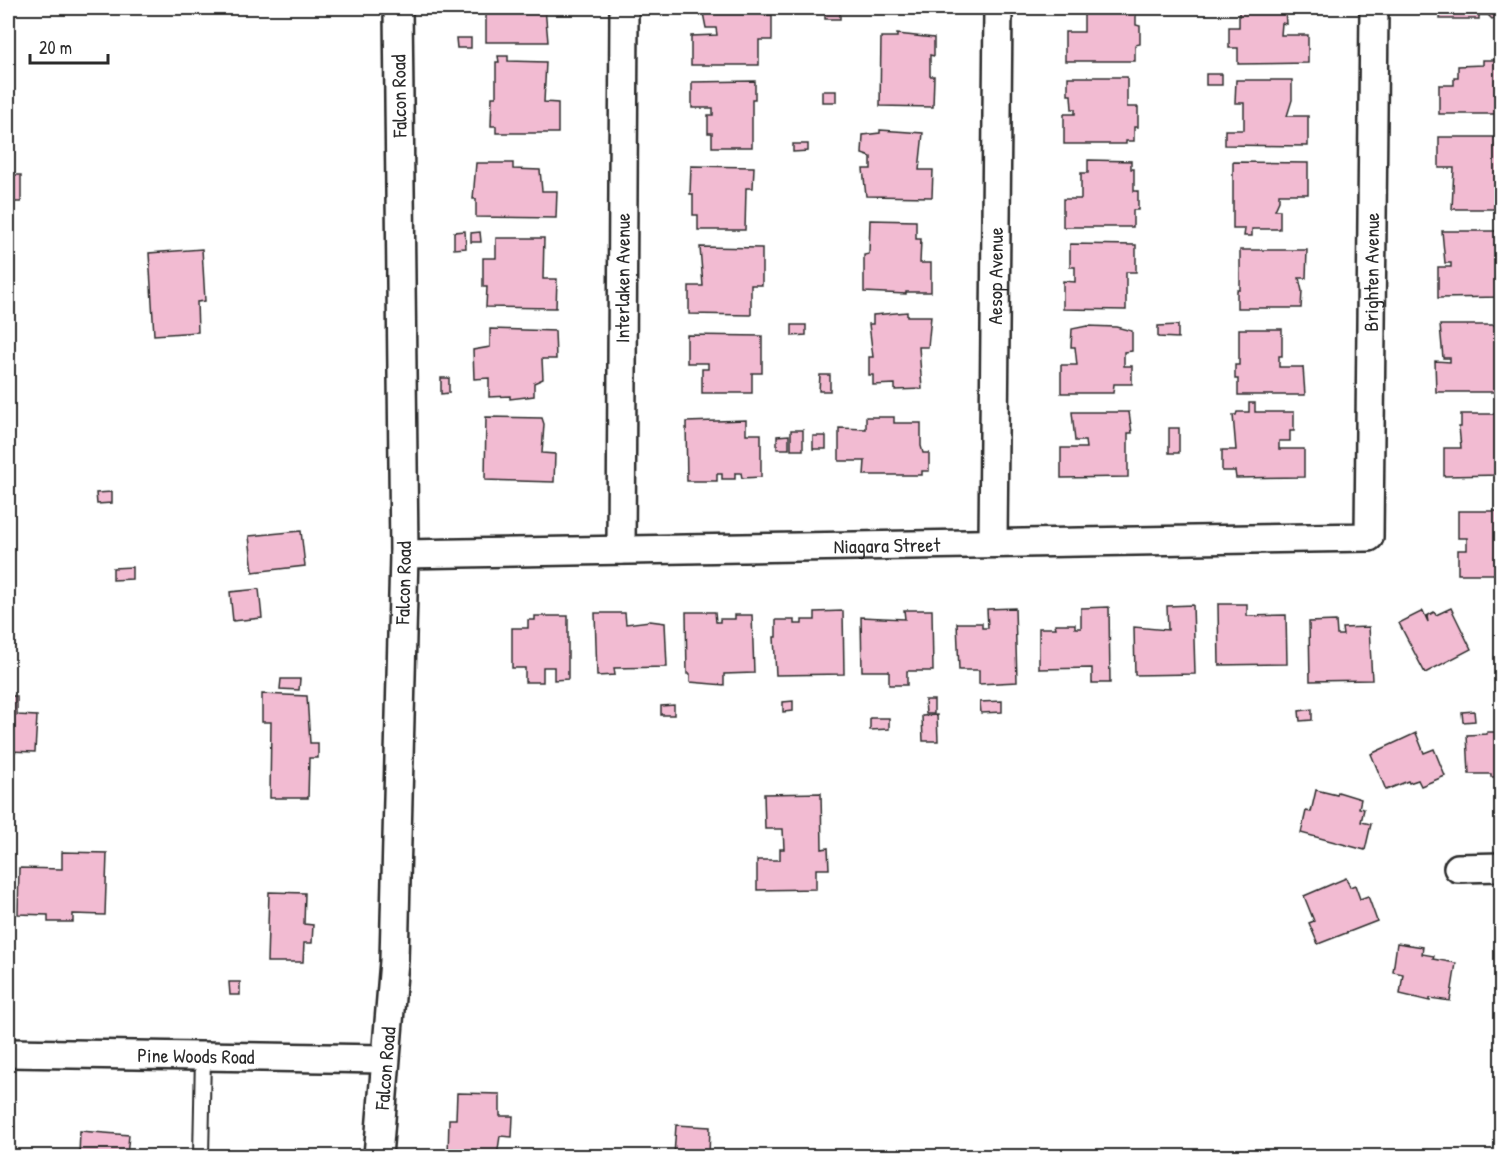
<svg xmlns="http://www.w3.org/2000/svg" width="1509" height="1164" font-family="'Patrick Hand',sans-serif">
<rect width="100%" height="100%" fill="#fff"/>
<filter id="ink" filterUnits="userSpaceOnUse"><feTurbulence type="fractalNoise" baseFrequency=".0167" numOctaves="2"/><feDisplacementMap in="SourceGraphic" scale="12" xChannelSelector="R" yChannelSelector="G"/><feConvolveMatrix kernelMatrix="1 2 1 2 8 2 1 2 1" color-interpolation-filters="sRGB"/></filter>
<g filter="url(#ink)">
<g fill="#f2bbd2" stroke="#2b2b2b" stroke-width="1.5">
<polygon points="486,8 545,8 548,42 486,42"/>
<polygon points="702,8 763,8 763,15 772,15 772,40 759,40 759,65 691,65 691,36 717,35 716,28 706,28"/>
<rect x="881" y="8" width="53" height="4"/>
<polygon points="1084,8 1136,8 1136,25 1140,26 1140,44 1135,45 1135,61 1065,61 1065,32 1084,32"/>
<polygon points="1239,8 1285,8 1286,24 1282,23 1281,35 1308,35 1308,63 1238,64 1238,48 1229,48 1229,27 1239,27"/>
<polygon points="1440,8 1502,8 1502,17 1492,19 1488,15 1479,15 1479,19 1440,19"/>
<rect x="825" y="9" width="15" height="10"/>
<polygon points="897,34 934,38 934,56 930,55 930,76 934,76 933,107 880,106 881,37 897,37"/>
<polygon points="456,38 471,38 471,48 457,48"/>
<polygon points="498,56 508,56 508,61 546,62 544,102 558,103 558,133 496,133 496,126 491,126 492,97 496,97 496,62 499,62"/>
<polygon points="1483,60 1502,60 1502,114 1439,114 1439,85 1454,85 1454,78 1458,78 1458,66 1483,65"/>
<rect x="1206" y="74" width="16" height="11"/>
<polygon points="1068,77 1127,77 1127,107 1138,107 1138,127 1134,127 1134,141 1126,141 1126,144 1064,144 1064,114 1075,114 1075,109 1072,109 1071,95 1068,95"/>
<polygon points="1236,80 1292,80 1292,100 1287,116 1308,116 1308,146 1225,145 1225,130 1244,130 1244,103 1235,103"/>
<polygon points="755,81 755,99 752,99 752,147 712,147 712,133 708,133 708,115 713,115 713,108 692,108 692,82"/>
<rect x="822" y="91" width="14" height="11"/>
<polygon points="880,130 923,133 919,170 933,170 932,197 866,196 863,169 871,169 871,157 862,154 863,135 880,133"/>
<polygon points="1439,137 1501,137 1502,209 1452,209 1454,168 1439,168"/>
<polygon points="793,144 808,144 808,151 793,152"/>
<polygon points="1088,160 1131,161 1131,169 1134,169 1134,191 1138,191 1138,210 1133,210 1133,227 1063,227 1063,199 1081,199 1081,173 1088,173"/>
<polygon points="1233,162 1308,163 1308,194 1279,194 1279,201 1275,210 1280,210 1280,229 1252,229 1252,236 1244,236 1245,229 1233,229"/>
<polygon points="476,163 513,163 513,169 540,170 542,191 557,191 556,218 476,217 476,199 473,199"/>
<polygon points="691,166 754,167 753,188 746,188 745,230 698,230 698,215 693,215 693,194 690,194"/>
<rect x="8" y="175" width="13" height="27"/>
<polygon points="870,220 916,221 916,239 921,239 920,263 931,263 931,292 906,292 906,294 864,292 864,255 869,254"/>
<polygon points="1501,220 1502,220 1502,297 1438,298 1438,267 1451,267 1451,263 1445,263 1442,231 1501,231"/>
<polygon points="465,231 466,248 454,249 454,232"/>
<polygon points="480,232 481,242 471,242 471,233"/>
<polygon points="496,238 544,238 543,279 557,279 556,308 486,307 487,287 483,287 483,258 496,258"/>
<polygon points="1070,244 1136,245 1136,272 1126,272 1126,310 1063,309 1063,281 1075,282 1075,267 1070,267"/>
<polygon points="700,247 762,248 762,285 751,285 751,315 689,314 689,286 703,286"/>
<polygon points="202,249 205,301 197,302 198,332 154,335 149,253"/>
<polygon points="1240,250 1307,250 1306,278 1299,278 1302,291 1301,308 1237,308 1237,290 1240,290"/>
<polygon points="907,312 907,316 931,316 928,347 919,347 922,389 895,390 895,384 873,385 873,375 869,375 869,357 873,357 869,324 873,324 873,315"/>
<polygon points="792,325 806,325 806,335 792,336"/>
<polygon points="1178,325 1178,338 1158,337 1158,326"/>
<polygon points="1440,325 1502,325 1501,392 1436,392 1435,361 1450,362 1450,358 1443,358"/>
<polygon points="1087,326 1116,327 1132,331 1132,351 1124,352 1124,366 1132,366 1132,384 1114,384 1113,393 1061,393 1061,365 1077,365 1075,347 1071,347 1072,329"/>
<polygon points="490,329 555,331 556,359 542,359 543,379 534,383 534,396 510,399 510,396 489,397 489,378 474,379 473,350 490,347"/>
<polygon points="1239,329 1282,329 1282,356 1279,356 1279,367 1303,367 1305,395 1238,395 1238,379 1235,379 1235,365 1239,365"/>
<polygon points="687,335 762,336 762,373 752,373 752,393 702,393 702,369 708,369 708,363 687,363"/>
<polygon points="820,375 830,375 830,391 819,391"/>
<polygon points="441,378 449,378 449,393 441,394"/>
<polygon points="1249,403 1255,403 1255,412 1294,412 1294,431 1290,431 1290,441 1279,441 1279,449 1304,449 1304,477 1236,478 1235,471 1222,471 1222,450 1236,450 1233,415 1236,415 1237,412 1249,412"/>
<polygon points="1072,412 1129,412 1132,433 1128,433 1128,477 1061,478 1061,448 1086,448 1085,441 1075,441"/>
<polygon points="1461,414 1502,414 1502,475 1444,476 1444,448 1461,448 1459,427 1461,427"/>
<polygon points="486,417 542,418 544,424 542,453 555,454 554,482 485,480"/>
<polygon points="866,417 894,417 894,423 921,423 921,446 923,453 929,453 929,471 922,471 922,475 864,475 865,461 839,461 839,428 866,429"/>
<polygon points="746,420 746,434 761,434 761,477 742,478 741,473 735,473 735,479 722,479 722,474 717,474 717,481 687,481 686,422"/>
<rect x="1169" y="428" width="10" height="25"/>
<rect x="791" y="430" width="12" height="20"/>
<polygon points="789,435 789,449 777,449 777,436"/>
<rect x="813" y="436" width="13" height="13"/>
<polygon points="112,492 112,503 97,504 96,493"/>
<polygon points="1458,511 1502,511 1502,574 1458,574 1458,550 1467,550 1467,538 1458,538"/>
<polygon points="301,531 305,566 253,572 249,536"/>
<polygon points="132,567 132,579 113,580 113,568"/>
<polygon points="259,589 262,618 233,621 230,592"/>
<polygon points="1218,604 1247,604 1247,616 1286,615 1287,664 1219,665"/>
<polygon points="1193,605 1195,674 1135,675 1134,627 1168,630 1167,606"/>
<polygon points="1109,607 1110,683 1092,683 1092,668 1039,669 1039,628 1056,628 1055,624 1075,624 1075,628 1081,628 1081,608"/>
<polygon points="1015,608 1017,682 979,684 979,670 959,670 957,623 982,623 982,628 988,628 987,609"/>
<polygon points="1451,608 1471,649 1425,673 1399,623 1423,611 1428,622 1427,616 1434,612 1436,615"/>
<polygon points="904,610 932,610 933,671 907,671 907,685 889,685 889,671 862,671 861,617 905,619"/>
<polygon points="843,611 844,674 776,675 774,637 776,637 776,620 794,620 794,624 802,624 802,620 815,620 815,612"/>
<polygon points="686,612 715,612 716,622 720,622 720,619 735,619 735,615 752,615 754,673 724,674 724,685 690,682 690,674 687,674"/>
<polygon points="595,613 625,613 626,624 650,621 665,623 667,667 614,668 615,675 597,676"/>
<polygon points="535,616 568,616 568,679 554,680 554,667 543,667 543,682 525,682 525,668 512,668 512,628 528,628 528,620 535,620"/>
<polygon points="1336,621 1337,635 1343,635 1342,628 1369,627 1372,680 1310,681 1309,622"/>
<polygon points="281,679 300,679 299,690 280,689"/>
<polygon points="262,694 307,696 310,743 318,743 318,758 309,758 308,798 270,798 271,722 262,722"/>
<polygon points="8,696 17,696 17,715 37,716 35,752 8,751"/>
<polygon points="925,700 934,700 934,714 926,714"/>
<polygon points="793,701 793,711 783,712 783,702"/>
<polygon points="1002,701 1002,712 981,713 980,702"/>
<polygon points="674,705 674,715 661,715 661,706"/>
<polygon points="1312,709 1312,720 1300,721 1299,711"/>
<polygon points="1474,711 1475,721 1463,722 1462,712"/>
<polygon points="937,715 938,741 923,741 922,716"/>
<polygon points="870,718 889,718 889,729 870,730"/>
<polygon points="1487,732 1501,732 1502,734 1502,777 1491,777 1491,774 1469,774 1467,735 1487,734"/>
<polygon points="1416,733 1424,753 1434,749 1445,776 1421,786 1418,780 1409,783 1408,781 1386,790 1371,754"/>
<polygon points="1316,790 1337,795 1338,792 1361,799 1359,808 1364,809 1361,822 1371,824 1365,850 1301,833 1306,811 1311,812"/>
<polygon points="821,793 822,849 828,848 829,869 816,869 816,889 757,890 757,860 780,860 780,849 784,849 783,829 765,829 764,794"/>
<polygon points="62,852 107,853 105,915 73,914 73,922 48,922 48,915 18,914 19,868 62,869"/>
<polygon points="1346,878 1350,887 1355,885 1360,899 1368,896 1377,921 1318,944 1309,923 1314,921 1304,896"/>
<polygon points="269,892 305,893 304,924 313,925 312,943 304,943 303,962 267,962"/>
<polygon points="1397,943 1423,947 1422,954 1434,956 1433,959 1456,963 1450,1001 1430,998 1430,1001 1400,994 1403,974 1393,972"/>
<polygon points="229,982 240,982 240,995 230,995"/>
<polygon points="457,1093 500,1094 500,1116 513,1116 512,1137 500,1136 497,1156 448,1156 449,1119 456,1119"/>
<polygon points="676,1125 710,1127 709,1156 674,1156"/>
<polygon points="80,1131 129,1135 127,1156 79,1156"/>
</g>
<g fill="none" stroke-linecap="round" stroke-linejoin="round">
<g stroke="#2b2b2b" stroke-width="18">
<polyline id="service" points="201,1156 203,1056"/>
</g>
<g stroke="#2b2b2b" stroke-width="32">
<g id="minor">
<path id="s1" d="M993,543L998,8"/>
<path id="s2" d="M621,550L624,8"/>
<path id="s3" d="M404,554L1369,537L1374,8"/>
<polyline points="1458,868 1502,867"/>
<path id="s4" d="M8,1053L384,1059"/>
<path id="s5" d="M378,1156L394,961L404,554L398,8"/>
</g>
</g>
<use href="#service" stroke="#fff" stroke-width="14"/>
<use href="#minor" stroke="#fff" stroke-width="27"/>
</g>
</g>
<g text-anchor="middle" stroke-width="5" stroke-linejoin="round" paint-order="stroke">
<g font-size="20" fill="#2b2b2b" stroke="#fff">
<text transform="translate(399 96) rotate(-91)" y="7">Falcon Road</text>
<text dy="7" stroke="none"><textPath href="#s3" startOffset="1230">Brighten Avenue</textPath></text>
<text dy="7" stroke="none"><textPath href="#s1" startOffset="267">Aesop Avenue</textPath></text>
<text dy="7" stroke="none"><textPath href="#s2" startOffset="272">Interlaken Avenue</textPath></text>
<text dy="7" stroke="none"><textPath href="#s3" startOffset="483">Niagara Street</textPath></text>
<text dy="7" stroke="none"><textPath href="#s5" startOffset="574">Falcon Road</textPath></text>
<text dy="7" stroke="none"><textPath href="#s4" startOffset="188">Pine Woods Road</textPath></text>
<text dy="7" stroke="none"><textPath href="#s5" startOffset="88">Falcon Road</textPath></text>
</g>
</g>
<rect width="1509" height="1164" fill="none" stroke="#fff" stroke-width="30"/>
<rect x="15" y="15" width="1479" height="1134" fill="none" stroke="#2b2b2b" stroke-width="2" filter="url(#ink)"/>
<path d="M30 54v9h78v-9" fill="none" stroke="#2b2b2b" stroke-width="3"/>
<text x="39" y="54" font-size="18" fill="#2b2b2b" stroke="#ffffff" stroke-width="4.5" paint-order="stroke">20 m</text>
</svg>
